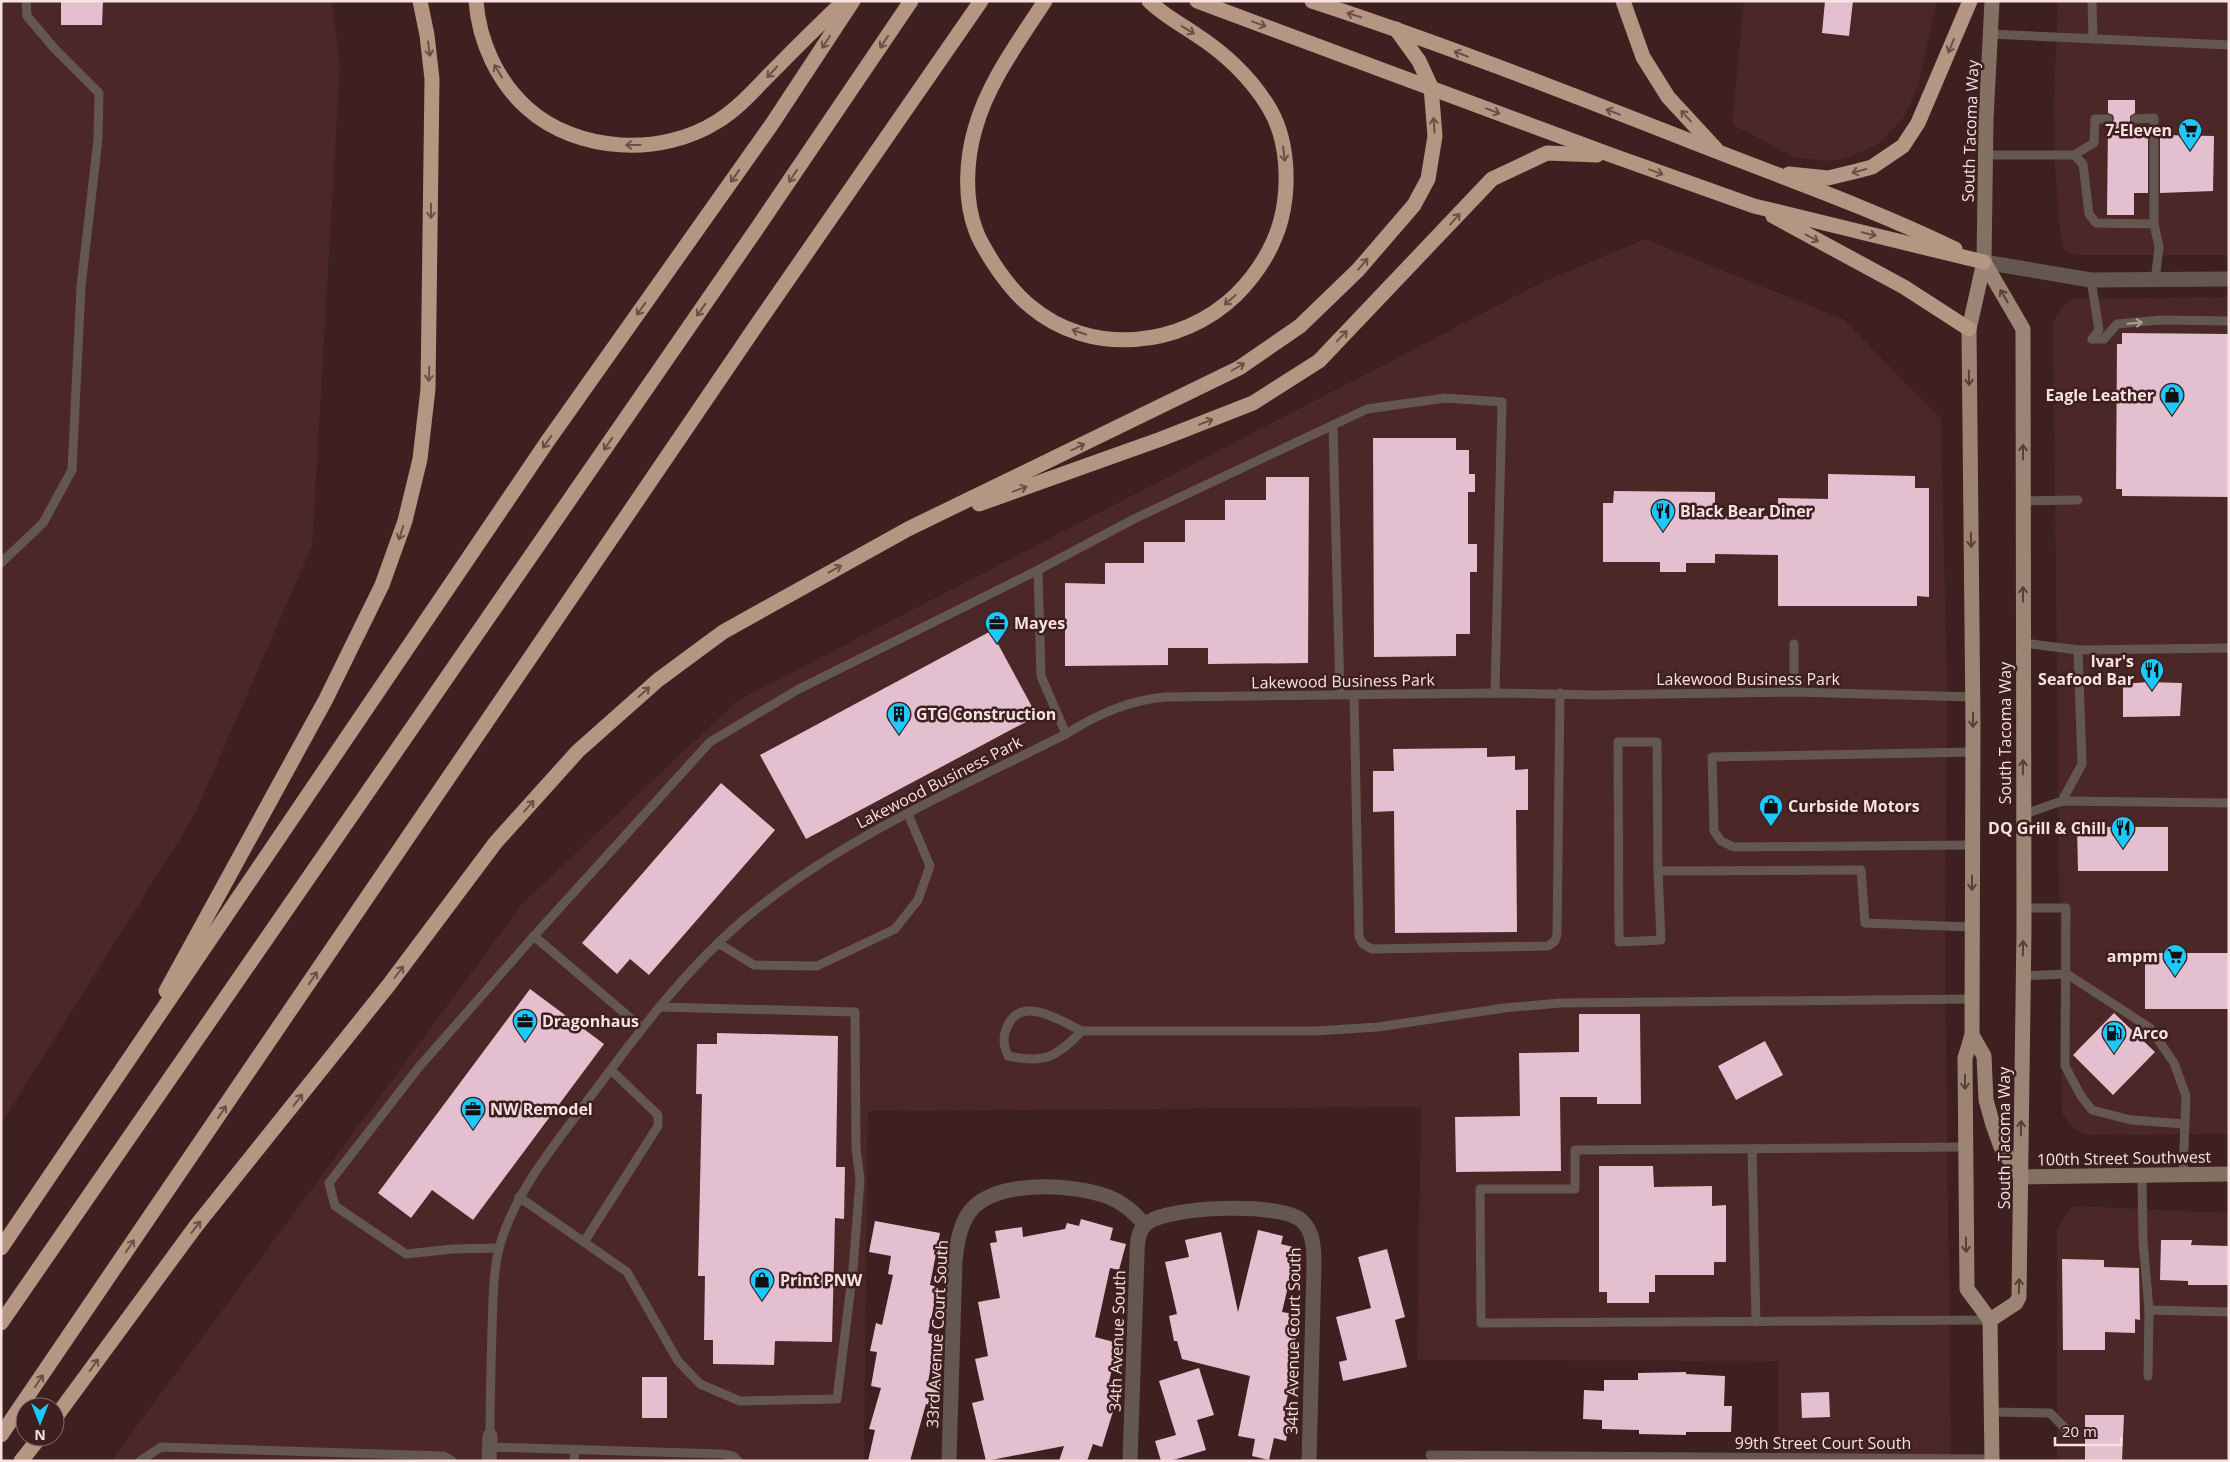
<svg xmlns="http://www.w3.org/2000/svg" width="2230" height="1462" font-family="'Open Sans',sans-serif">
<rect width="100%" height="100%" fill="#3d201f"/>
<g fill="#4c2727">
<polygon points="1,1 332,1 340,65 312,546 194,816 1,1124"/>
<polygon points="1744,1 1937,1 1918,86 1905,116 1883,140 1869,149 1839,160 1824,161 1793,157 1732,124"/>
<polygon points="2058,1 2229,1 2229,255 2077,255 2067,251 2063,247 2060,231 2055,166 2054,100"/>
<polygon points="1645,239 1843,319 1941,419 1947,685 1945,960 1951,1461 1778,1461 1778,1361 1417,1360 1421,1107 868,1111 864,1461 111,1461 523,903 737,701 1543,282"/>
<polygon points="2229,297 2229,1134 2088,1135 2073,1129 2062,1113 2053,322 2061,308 2073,299"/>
<polygon points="2072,1206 2229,1213 2229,1461 2057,1461 2057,1230"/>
</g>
<g fill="#e3bfcf">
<polygon points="61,1 103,1 102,25 61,25"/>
<polygon points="1825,1 1853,1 1849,36 1822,33"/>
<polygon points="2108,100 2135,100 2135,113 2130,116 2130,122 2135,125 2135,134 2148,135 2148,193 2134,193 2134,215 2107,215 2108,125 2112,124 2114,119 2113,115 2108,113"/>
<polygon points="2160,135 2214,136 2213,191 2160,193"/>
<polygon points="2122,333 2229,334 2229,497 2122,496 2122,489 2116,489 2117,344 2122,344"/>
<polygon points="1373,438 1456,438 1456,450 1469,450 1469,474 1475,474 1475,492 1468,492 1468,544 1477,544 1477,572 1470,572 1470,634 1456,634 1456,656 1374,657"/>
<polygon points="1828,474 1915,476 1915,488 1929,488 1929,597 1917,596 1917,606 1778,606 1778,555 1715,554 1715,563 1686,563 1686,572 1660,572 1660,562 1603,562 1603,503 1613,503 1614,491 1715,492 1715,516 1778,516 1778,498 1828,499"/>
<polygon points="1266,477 1309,477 1308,663 1208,664 1208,648 1168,648 1168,665 1065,666 1065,583 1105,584 1105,563 1144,563 1144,542 1185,542 1185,520 1225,520 1225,500 1266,500"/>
<polygon points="991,631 1037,716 806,839 760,755"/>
<polygon points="2148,682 2182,683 2180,716 2123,717 2123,684"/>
<polygon points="1487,748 1487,757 1515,756 1515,770 1528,769 1528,810 1516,810 1517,932 1395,933 1394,811 1373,812 1373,771 1394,771 1393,749"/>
<polygon points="721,783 775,830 649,975 630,959 617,974 582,943"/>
<polygon points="2077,827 2168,827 2168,871 2078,871"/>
<rect x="2145" y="953" width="84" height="56"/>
<polygon points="530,989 604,1044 473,1220 432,1190 411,1218 378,1193"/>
<polygon points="2114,1013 2155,1052 2113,1095 2073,1055"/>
<polygon points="1579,1014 1640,1014 1641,1104 1597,1104 1597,1097 1560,1097 1561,1171 1456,1172 1455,1117 1520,1116 1519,1053 1579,1052"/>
<polygon points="717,1033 838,1036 836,1167 845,1167 844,1219 835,1218 832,1342 775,1341 774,1365 713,1364 713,1340 704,1340 705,1276 698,1276 702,1094 696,1094 697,1044 717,1044"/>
<polygon points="1765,1041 1783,1075 1736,1100 1718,1066"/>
<polygon points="1599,1166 1653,1166 1654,1187 1712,1186 1712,1206 1726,1205 1726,1262 1714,1262 1714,1275 1655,1275 1655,1292 1649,1292 1649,1303 1607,1303 1607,1292 1599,1292"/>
<polygon points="1081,1219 1113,1228 1110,1240 1126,1244 1119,1270 1110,1268 1095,1337 1118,1343 1108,1386 1120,1389 1102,1447 1093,1444 1087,1461 1059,1461 1064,1446 986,1461 972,1403 984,1400 975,1359 988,1356 978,1302 1000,1298 990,1243 997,1242 995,1231 1022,1227 1023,1237 1065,1229 1067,1223 1079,1226"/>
<polygon points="875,1221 940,1233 930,1285 938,1287 928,1333 937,1335 928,1382 941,1384 937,1406 926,1404 910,1461 868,1461 875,1430 869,1429 881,1388 871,1386 877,1352 870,1351 876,1323 882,1325 893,1275 888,1274 891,1256 869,1252"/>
<polygon points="1258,1230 1283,1236 1281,1244 1297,1248 1282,1312 1300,1315 1292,1357 1297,1358 1284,1411 1291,1413 1286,1441 1274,1438 1269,1460 1252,1456 1255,1439 1238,1436 1250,1376 1182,1359 1177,1341 1174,1341 1169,1316 1177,1314 1165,1262 1189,1257 1185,1240 1221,1232 1238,1312"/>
<polygon points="2161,1240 2192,1240 2191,1245 2229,1246 2229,1285 2188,1285 2188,1281 2160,1280"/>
<polygon points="1387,1249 1405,1317 1395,1320 1407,1367 1343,1381 1339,1362 1347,1360 1336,1317 1371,1308 1358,1257"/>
<polygon points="2062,1259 2104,1260 2104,1267 2139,1268 2140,1320 2135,1319 2135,1333 2105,1332 2105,1350 2063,1350"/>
<polygon points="1199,1368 1214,1415 1197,1420 1206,1450 1170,1461 1161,1461 1155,1441 1176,1435 1159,1381"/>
<polygon points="1686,1372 1686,1374 1725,1376 1724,1406 1732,1406 1731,1432 1686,1432 1686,1435 1639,1434 1639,1430 1602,1429 1602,1420 1583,1419 1584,1390 1604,1391 1604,1380 1638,1380 1638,1373"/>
<rect x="642" y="1377" width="25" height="41"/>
<polygon points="1829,1392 1830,1417 1802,1418 1801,1393"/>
<polygon points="2085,1415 2124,1415 2122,1461 2085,1461"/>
</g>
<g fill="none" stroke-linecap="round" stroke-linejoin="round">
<g stroke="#645750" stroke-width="9">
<polyline points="2092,1 2093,39"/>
<polyline points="1990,34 2229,45"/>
<polyline points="2135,119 2154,118 2154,224 2159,247 2155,281"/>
<polyline points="1986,155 2074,155 2094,143 2095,119 2108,119"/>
<polyline points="2074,155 2083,164 2089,214 2096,223 2154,224"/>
<polyline points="2091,280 2099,330 2092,339"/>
<polyline points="2092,339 2104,339 2117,324 2160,320 2229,321"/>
<polyline points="1333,425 1340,695"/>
<polyline points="2022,501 2078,500"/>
<polyline points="1,563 43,523 72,470 81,287 98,139 99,93 54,48 27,16 26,1"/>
<polyline points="1038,570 1041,676 1066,734"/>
<polyline points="2023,643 2078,650 2229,648"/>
<polyline points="1794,644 1794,692"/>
<polyline points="1354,695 1359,937 1363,944 1372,949 1548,946 1555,941 1557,934 1560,693"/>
<polyline points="2062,801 2082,764 2078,650"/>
<polyline points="2022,815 2062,801 2229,803"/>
<polyline points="1972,845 1734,847 1721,841 1714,831 1712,757 1973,752"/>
<polyline points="1658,871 1657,742 1618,742 1619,942 1661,940 1658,871 1861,870 1865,923 1972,927"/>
<polyline points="2023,908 2066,908 2065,1066 2081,1096 2092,1110 2131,1120 2185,1124"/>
<polyline points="534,936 642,1028"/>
<polyline points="718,943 754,965 817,966 895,929 918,900 930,866 908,814"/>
<polyline points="2023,976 2067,974 2150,1028 2174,1063 2186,1096 2183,1174"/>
<path d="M1082,1031C1056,1057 1045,1064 1008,1056C1003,1044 1002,1036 1009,1023C1024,996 1063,1022 1082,1031H1316L1378,1027L1504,1008L1560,1003L1972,999"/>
<polyline points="1965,1147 1575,1150 1575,1189 1480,1189 1481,1323 1990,1320"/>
<polyline points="1752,1149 1756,1322"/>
<polyline points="2142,1175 2143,1241 2149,1310 2148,1376"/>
<polyline points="519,1197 627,1272 678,1361 700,1384 740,1401 837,1399 853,1269 860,1180 856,1148 855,1012 660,1007"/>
<polyline points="584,1242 658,1126 658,1115 611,1070"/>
<polyline points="499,1248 453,1249 406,1254 335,1206 329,1183 419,1067 534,936 710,742 797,690 1038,570 1134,519 1367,409 1445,398 1502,402 1495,693"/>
<polyline points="2149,1310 2229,1312"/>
<polyline points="1991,1412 2050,1413 2069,1432"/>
<path d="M490,1436C490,1400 491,1364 492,1328C493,1303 493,1269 500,1245C516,1190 554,1146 588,1100C635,1037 681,974 741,922C836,840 956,790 1066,734C1098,714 1129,700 1166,697L1495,693L1596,695L1794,692L1973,697"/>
<polyline points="489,1447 722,1454 733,1456 738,1461"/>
<polyline points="1430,1455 1992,1459"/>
<polyline points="140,1461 161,1447 444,1456 452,1461"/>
<polyline points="574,1461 575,1449"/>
</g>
<g stroke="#645750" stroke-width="15">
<polyline points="1984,262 2091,280 2229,279"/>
<polyline points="489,1461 490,1436"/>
<path d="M949,1461L955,1260C957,1243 960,1224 971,1210C998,1179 1074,1184 1109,1197C1124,1203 1135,1213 1145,1225"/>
<path d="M1130,1461L1137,1255C1137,1243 1138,1230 1147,1223C1169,1206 1279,1202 1301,1220C1314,1231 1314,1250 1314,1266L1309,1461"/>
</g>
<g stroke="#857164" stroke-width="15">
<polyline points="1984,262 1986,120 1992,1"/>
<polyline points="2021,1177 2229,1174"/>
</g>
<g stroke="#9e8474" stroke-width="15">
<polyline points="1984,262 1969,329 1973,724 1972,1035 1965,1058 1967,1289 1990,1320 1992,1461"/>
<polyline points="1984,262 2023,329 2024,929 2019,1297 2016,1303 1990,1320"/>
<polyline points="1972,1035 1984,1056 1986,1100 1993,1125 2001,1147 2021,1177"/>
</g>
<g stroke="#b59683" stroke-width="15">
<path d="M476,1C479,41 497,81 527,108C577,153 662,157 718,121C742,106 759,84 779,65C800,43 822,22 844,1"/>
<path d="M1045,1C1019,41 988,82 975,129C966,160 964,200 976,231C980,242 987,253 994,264C1004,279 1015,294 1030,306C1090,357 1181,348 1236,295C1257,274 1273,249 1281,220C1290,184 1288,138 1268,106C1250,77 1223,52 1195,34C1179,23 1163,15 1149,1"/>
<polyline points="1197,1 1611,155 1754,206 1984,262"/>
<path d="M1312,1C1444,44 1573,95 1703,146C1787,179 1873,209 1955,249"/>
<polyline points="1623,1 1643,57 1668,97 1716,149"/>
<polyline points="1789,174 1828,178 1857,171 1872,167 1903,146 1918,123 1970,1"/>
<polyline points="1773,216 1904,287 1969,329"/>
<polyline points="979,504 1161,439 1253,403 1319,361 1492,179 1547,153 1597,155"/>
<polyline points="166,991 326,699 382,585 405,521 420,459 428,389 432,79 427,35 420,1"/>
<polyline points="1,1248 547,442 772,124 853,1"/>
<polyline points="1,1323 758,227 911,1"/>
<polyline points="55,1418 196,1226 388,986 496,842 578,751 658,680 723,632 908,529 1239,368 1300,326 1358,270 1414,205 1428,179 1435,136 1431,87 1419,61 1396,29"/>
<polyline points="1,1435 758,323 981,1"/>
<polyline points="21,1461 40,1437"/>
</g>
</g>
<defs><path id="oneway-shaft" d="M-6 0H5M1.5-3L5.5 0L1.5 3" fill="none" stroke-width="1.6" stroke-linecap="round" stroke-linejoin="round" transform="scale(1.25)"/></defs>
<g stroke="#6d4f47">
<use href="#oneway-shaft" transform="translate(1354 15) rotate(-162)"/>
<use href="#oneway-shaft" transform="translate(1259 24) rotate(20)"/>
<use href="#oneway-shaft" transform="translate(1188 30) rotate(31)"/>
<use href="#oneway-shaft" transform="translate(826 42) rotate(123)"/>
<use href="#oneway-shaft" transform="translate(884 42) rotate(124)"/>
<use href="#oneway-shaft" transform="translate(1951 46) rotate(113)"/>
<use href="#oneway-shaft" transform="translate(429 49) rotate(82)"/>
<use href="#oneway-shaft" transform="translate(1461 54) rotate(-159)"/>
<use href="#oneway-shaft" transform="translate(498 71) rotate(-122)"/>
<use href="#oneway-shaft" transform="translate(772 72) rotate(133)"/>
<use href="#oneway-shaft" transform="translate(1493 111) rotate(21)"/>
<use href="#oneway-shaft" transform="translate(1613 112) rotate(-159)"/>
<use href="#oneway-shaft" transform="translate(1686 116) rotate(-132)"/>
<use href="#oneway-shaft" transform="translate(1434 125) rotate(-94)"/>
<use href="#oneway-shaft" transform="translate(633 145) rotate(180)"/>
<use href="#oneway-shaft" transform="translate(1284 154) rotate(83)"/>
<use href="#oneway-shaft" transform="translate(1859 171) rotate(164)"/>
<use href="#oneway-shaft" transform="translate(1656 172) rotate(20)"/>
<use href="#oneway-shaft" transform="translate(735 176) rotate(125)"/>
<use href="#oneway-shaft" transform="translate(793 176) rotate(124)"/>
<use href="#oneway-shaft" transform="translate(431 211) rotate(90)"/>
<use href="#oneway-shaft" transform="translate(1455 219) rotate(-48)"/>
<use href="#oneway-shaft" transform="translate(1869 234) rotate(14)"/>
<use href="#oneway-shaft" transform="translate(1812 238) rotate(28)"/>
<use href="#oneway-shaft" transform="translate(1363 264) rotate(-49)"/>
<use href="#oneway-shaft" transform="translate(1230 300) rotate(139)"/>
<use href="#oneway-shaft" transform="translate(641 309) rotate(125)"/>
<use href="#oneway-shaft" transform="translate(701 310) rotate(125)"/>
<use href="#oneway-shaft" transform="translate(1079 332) rotate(-161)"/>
<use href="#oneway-shaft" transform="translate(1342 336) rotate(-46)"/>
<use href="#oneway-shaft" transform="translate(1238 367) rotate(-30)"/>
<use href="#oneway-shaft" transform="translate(429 374) rotate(93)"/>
<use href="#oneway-shaft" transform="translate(1206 422) rotate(-21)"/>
<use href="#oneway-shaft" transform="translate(547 442) rotate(125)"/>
<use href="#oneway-shaft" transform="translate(608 444) rotate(125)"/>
<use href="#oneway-shaft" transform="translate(1078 447) rotate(-26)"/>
<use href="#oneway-shaft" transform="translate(1020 489) rotate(-20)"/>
<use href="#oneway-shaft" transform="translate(401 533) rotate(108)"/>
<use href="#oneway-shaft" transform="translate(835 569) rotate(-29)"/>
<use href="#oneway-shaft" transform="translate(644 692) rotate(-42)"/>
<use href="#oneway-shaft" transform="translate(529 806) rotate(-48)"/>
<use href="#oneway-shaft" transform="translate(399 972) rotate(-53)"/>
<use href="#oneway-shaft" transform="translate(313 978) rotate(-56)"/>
<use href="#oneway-shaft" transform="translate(298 1100) rotate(-52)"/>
<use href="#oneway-shaft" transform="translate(222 1112) rotate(-56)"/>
<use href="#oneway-shaft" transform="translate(196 1227) rotate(-52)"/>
<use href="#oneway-shaft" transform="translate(130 1246) rotate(-56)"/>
<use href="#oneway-shaft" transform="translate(94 1365) rotate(-54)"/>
<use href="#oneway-shaft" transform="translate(39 1381) rotate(-56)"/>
</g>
<g stroke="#5a3e39">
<use href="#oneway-shaft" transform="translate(2004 296) rotate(-120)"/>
<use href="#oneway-shaft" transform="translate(1969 378) rotate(89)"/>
<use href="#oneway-shaft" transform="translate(2023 452) rotate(-90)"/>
<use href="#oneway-shaft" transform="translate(1971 540) rotate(89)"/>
<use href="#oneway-shaft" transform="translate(2023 594) rotate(-90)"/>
<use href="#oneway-shaft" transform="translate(1973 720) rotate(90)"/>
<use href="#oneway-shaft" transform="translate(2023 767) rotate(-89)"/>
<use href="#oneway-shaft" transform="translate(1972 883) rotate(90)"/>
<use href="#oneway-shaft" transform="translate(2023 948) rotate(-89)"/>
<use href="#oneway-shaft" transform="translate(1965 1082) rotate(90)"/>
<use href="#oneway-shaft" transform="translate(2021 1128) rotate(-89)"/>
<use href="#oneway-shaft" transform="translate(1966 1245) rotate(89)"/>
<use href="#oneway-shaft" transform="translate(2019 1286) rotate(-89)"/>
</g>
<use stroke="#ae9c98" href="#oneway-shaft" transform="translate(2135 323) rotate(-5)"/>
<defs>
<g id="supermarket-pin" transform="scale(1.25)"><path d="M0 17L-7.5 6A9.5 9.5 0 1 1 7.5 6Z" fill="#1bc9fc" stroke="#3d201f"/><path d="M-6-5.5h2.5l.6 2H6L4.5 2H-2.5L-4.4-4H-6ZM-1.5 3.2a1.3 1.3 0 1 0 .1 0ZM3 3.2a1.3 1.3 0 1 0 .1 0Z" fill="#111"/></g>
<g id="shop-pin" transform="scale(1.25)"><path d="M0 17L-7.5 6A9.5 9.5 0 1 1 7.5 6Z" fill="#1bc9fc" stroke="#3d201f"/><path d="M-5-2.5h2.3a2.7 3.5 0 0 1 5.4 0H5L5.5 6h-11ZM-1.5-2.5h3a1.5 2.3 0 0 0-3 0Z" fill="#111"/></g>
<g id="restaurant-pin" transform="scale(1.25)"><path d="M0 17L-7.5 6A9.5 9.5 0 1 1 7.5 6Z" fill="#1bc9fc" stroke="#3d201f"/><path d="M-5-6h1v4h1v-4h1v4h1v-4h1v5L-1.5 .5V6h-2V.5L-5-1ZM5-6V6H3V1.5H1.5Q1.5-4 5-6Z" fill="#111"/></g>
<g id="office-pin" transform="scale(1.25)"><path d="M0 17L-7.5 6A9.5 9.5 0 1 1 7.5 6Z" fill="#1bc9fc" stroke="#3d201f"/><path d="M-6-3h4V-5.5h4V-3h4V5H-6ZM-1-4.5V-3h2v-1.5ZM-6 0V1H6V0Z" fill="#111"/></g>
<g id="building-pin" transform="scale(1.25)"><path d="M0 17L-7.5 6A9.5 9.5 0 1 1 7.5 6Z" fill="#1bc9fc" stroke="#3d201f"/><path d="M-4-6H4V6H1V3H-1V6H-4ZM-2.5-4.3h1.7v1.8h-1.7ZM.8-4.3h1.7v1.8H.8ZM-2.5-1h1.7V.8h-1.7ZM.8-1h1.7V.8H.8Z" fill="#111"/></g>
<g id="fuel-pin" transform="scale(1.25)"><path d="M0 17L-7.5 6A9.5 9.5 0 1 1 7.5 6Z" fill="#1bc9fc" stroke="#3d201f"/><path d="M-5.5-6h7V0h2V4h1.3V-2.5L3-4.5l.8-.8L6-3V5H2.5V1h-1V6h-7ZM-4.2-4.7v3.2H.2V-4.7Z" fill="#111"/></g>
</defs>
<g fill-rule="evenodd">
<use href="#supermarket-pin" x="2190" y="130"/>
<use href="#shop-pin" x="2172" y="395"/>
<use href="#restaurant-pin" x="1663" y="511"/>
<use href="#office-pin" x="997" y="623"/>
<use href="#restaurant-pin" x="2152" y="670"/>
<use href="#building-pin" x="899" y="714"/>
<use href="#shop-pin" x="1771" y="806"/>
<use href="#restaurant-pin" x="2123" y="828"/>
<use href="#supermarket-pin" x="2175" y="956"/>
<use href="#office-pin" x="525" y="1021"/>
<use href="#fuel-pin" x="2114" y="1033"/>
<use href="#office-pin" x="473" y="1109"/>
<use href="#shop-pin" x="762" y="1280"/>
</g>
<g text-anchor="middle" stroke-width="5" stroke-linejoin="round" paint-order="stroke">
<g font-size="16" font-weight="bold" fill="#f8e2e1" stroke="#3d201f" text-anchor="start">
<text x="2172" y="136" text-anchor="end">7-Eleven</text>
<text x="2154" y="401" text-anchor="end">Eagle Leather</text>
<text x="1680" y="517">Black Bear Diner</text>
<text x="1014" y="629">Mayes</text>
<text x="2134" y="667" text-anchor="end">Ivar's<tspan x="2134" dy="18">Seafood Bar</tspan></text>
<text x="916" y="720">GTG Construction</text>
<text x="1788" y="812">Curbside Motors</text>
<text x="2106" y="834" text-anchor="end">DQ Grill &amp; Chill</text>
<text x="2158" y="962" text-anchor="end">ampm</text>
<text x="542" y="1027">Dragonhaus</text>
<text x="2132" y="1039">Arco</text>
<text x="490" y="1115">NW Remodel</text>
<text x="780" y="1286">Print PNW</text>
</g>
<g font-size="16" fill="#f8e2e1" stroke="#3d201f">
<text transform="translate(1970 131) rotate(-88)" y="6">South Tacoma Way</text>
<text x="1748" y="685">Lakewood Business Park</text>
<text transform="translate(1343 681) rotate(-1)" y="6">Lakewood Business Park</text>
<text transform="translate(2005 733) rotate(-90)" y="6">South Tacoma Way</text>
<text transform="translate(939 782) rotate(-27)" y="6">Lakewood Business Park</text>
<text transform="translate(2004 1138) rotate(-90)" y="6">South Tacoma Way</text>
<text transform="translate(2124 1158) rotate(-1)" y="6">100th Street Southwest</text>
<text transform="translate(937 1334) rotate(-87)" y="6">33rd Avenue Court South</text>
<text transform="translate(1117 1341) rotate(-88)" y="6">34th Avenue South</text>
<text transform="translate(1293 1341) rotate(-89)" y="6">34th Avenue Court South</text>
<text x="1823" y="1449">99th Street Court South</text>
</g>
</g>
<rect width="2230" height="1462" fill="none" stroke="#f8e2e1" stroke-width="5"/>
<g transform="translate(40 1422) rotate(180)"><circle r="24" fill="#3d201f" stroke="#886e6d"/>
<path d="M0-4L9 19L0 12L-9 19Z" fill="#1bc9fc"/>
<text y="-8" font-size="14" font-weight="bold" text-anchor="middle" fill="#f8e2e1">N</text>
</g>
<path d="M2055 1437v8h66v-8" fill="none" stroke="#f8e2e1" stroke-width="2.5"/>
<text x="2062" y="1437" font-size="15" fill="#f8e2e1" stroke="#3d201f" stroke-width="4" paint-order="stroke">20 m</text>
</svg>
